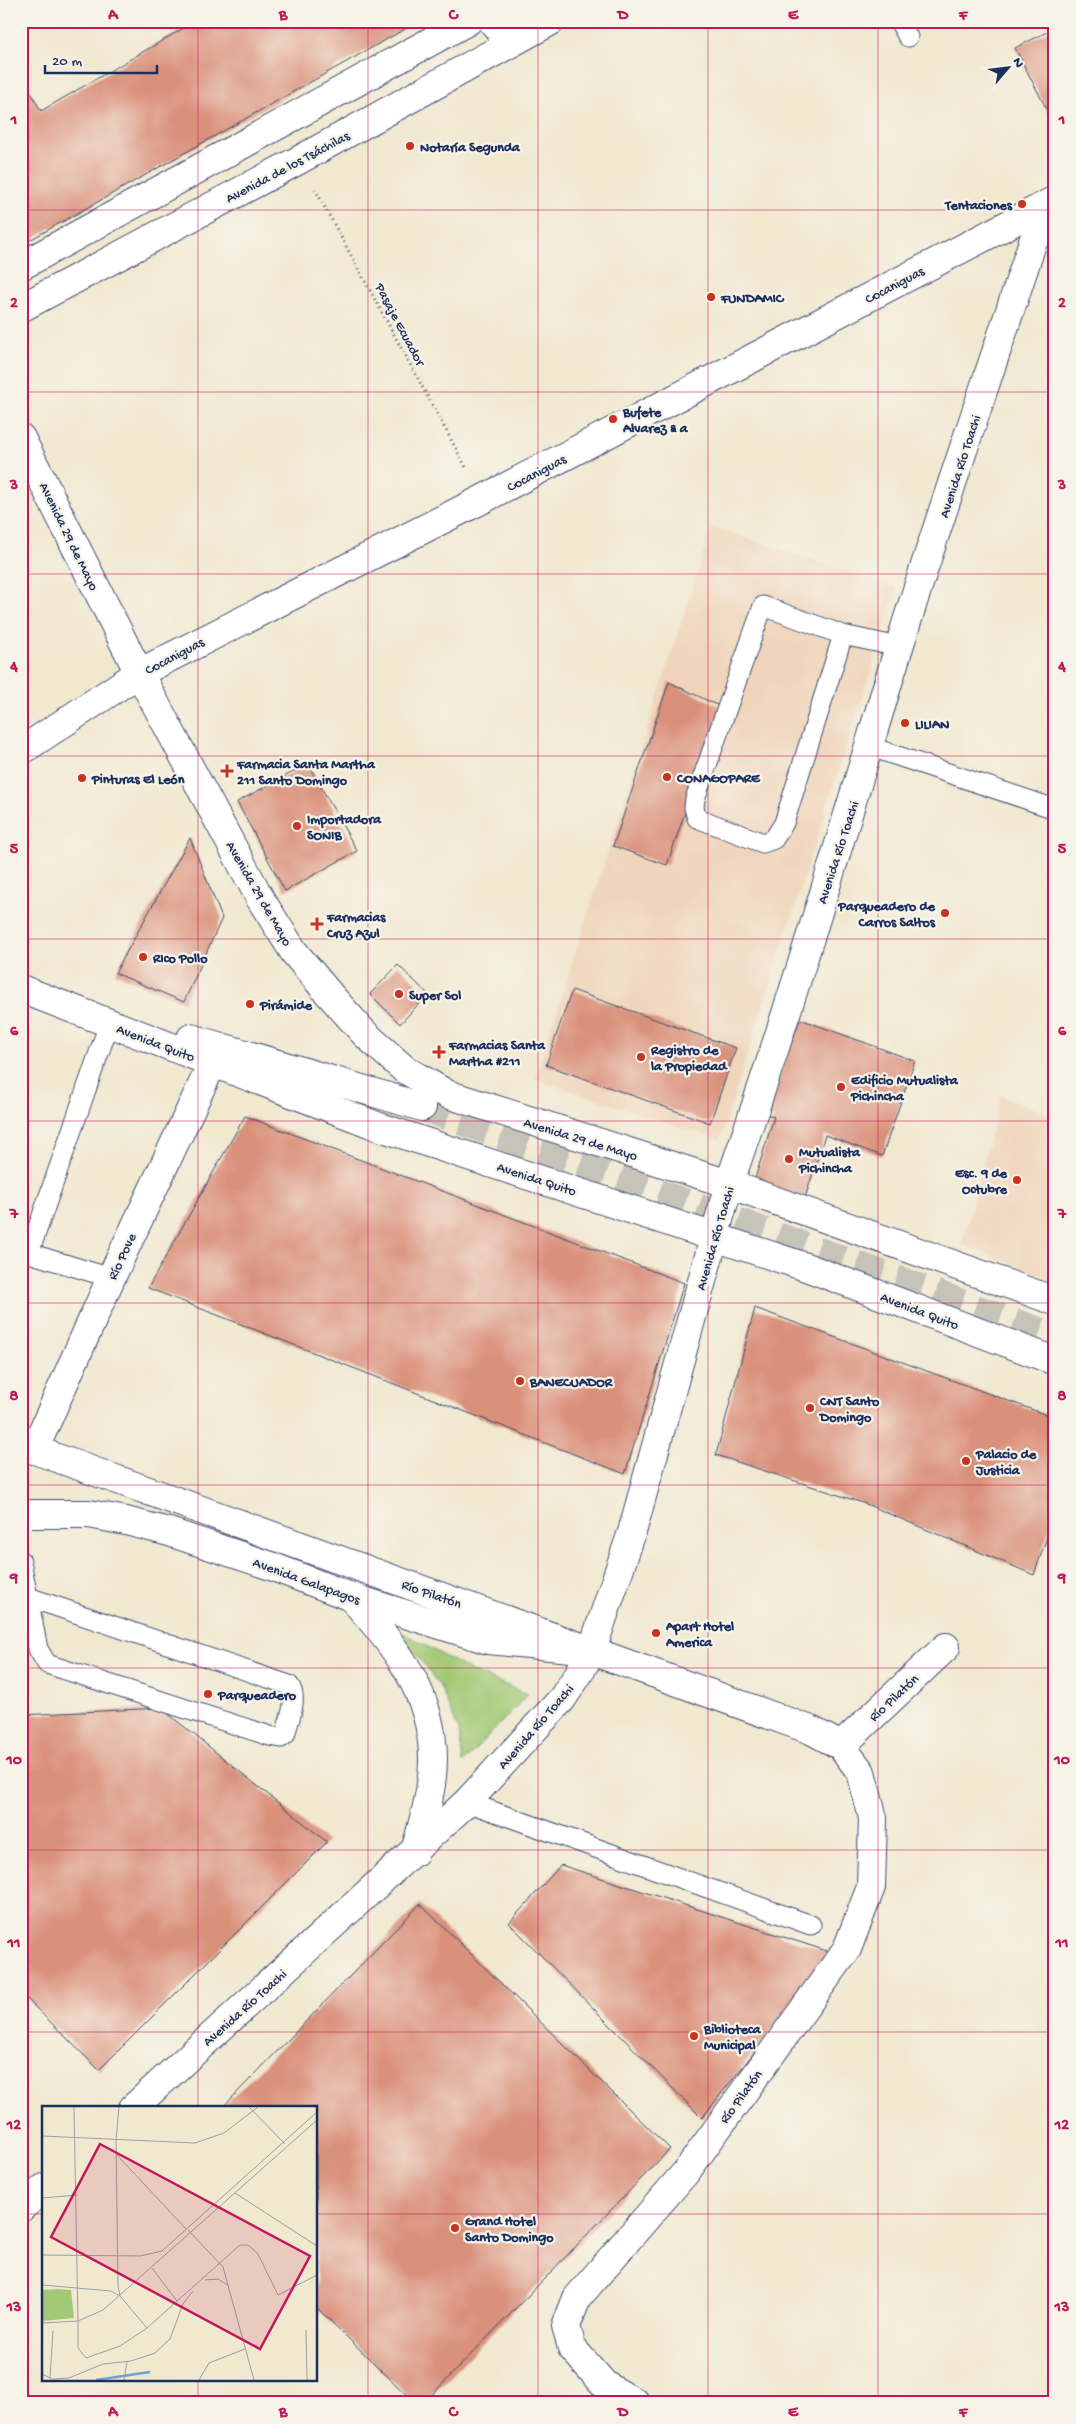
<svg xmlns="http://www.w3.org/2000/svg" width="1076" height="2424" font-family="'Gochi Hand',sans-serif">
<rect width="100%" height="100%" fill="#f7f3e8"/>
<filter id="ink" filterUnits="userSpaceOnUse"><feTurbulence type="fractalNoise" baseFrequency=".02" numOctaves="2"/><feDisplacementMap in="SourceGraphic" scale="10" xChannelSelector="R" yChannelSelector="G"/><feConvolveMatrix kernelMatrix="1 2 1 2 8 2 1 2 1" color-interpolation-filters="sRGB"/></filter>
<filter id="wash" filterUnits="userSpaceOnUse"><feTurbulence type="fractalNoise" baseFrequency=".0096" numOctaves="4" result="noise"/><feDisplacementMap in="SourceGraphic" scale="20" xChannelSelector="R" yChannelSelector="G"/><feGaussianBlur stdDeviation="1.12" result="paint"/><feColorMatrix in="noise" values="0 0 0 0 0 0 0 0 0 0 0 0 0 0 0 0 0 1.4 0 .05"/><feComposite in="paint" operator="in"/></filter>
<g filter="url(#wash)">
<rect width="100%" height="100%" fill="#f1e8d0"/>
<g fill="#f0d5bc">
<polygon points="712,527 897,588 720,1140 535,1079"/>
<polygon points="1001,1096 1055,1116 1055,1281 962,1244"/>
</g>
<polygon fill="#a2c975" stroke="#5e7c6a" points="398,1630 471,1671 528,1694 463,1763 459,1731 440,1686"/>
<g id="blocks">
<g fill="#da917b">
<polygon points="196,21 419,21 21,245 21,74 41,111"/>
<polygon points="1055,28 1055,125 1015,48"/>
<polygon points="669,682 721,707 667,865 613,846"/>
<polygon points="308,764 357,851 285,891 237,802"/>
<polygon points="190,838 222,918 184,1002 115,973"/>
<polygon points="398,965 428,994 400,1024 370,994"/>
<polygon points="572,990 736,1048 710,1123 546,1065"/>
<polygon points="800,1019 915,1061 882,1156 825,1135 805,1198 754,1182 774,1117 766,1114"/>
<polygon points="245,1116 684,1283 625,1474 148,1288"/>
<polygon points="755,1308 1055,1418 1055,1513 1034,1575 866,1504 716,1455"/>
<polygon points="161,1708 327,1842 99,2070 21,1993 21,1715"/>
<polygon points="561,1865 833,1953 702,2118 509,1923"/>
<polygon points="420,1904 670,2149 424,2403 415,2403 316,2307 316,2108 222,2108"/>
</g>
</g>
</g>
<g filter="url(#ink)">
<use href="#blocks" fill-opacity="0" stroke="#3b4b6f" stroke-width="1"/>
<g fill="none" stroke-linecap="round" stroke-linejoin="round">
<polyline stroke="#c6c3b9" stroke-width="28" stroke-dasharray="28 14" stroke-linecap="butt" points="422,1107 1055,1337"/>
<g stroke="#3b4b6f" stroke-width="21">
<g id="service">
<polyline points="899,21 908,37"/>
<polyline points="843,635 784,823 774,839 763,843 697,818 694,808 695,799 763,606 843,635 899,647"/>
<polyline points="871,747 1055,809"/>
<polyline points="109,1024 29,1253 111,1278"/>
<path d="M21,1561L38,1649L47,1664L270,1736L281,1738L285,1735C289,1720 299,1698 289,1685L28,1597"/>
<polyline points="467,1802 811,1925"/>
</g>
</g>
<g stroke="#3b4b6f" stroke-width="30">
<g id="minor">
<polyline points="492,21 510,43"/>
<polyline points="21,751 139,673 483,499 1055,200"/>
<path d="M729,1184C791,1007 844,827 899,647C941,511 989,376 1033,241L1055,215"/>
<polyline points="21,1445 811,1730 841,1746 861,1772 873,1818 871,1887 847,1949 686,2172 577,2298 566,2326 572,2348 605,2385 636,2403"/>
<polyline points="34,1450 111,1278 212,1064"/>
<polyline points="841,1746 946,1647"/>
</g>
</g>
<g stroke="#3b4b6f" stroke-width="30">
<polyline id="tertiary" points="21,1514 89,1514 126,1521 169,1532 271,1566 351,1597 488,1640 592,1650"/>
</g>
<g stroke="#3b4b6f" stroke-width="30">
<g id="secondary">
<polyline points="21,266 468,21"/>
<polyline points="21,308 299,160 551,21"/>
<path d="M351,1597C393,1643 433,1692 433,1759C433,1790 423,1822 415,1852"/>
<polyline points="133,2108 467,1802 562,1699 578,1675 592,1650 632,1532 729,1184"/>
<polyline points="21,2208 44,2188"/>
</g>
</g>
<g stroke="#3b4b6f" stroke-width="30">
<g id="primary">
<polyline points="21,438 139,673 261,900 294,952 330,995 365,1034 404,1069 447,1094 729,1184 1055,1301"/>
<polyline points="21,989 377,1126 806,1267 1055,1361"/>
<polyline points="191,1038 422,1107"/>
</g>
</g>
<polyline stroke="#3b4b6f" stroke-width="3" stroke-dasharray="1 4" stroke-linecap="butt" points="315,189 467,469"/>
<use href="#service" stroke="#fff" stroke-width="19"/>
<use href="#minor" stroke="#fff" stroke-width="28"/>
<use href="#tertiary" stroke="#fff" stroke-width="28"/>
<use href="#secondary" stroke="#fff" stroke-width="28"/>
<use href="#primary" stroke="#fff" stroke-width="28"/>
</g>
</g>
<path fill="none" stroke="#c2185b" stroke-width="1" stroke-opacity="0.55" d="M198,21V2108M368,21V2403M538,21V2403M708,21V2403M878,21V2403M21,210H1055M21,392H1055M21,574H1055M21,756H1055M21,939H1055M21,1121H1055M21,1303H1055M21,1485H1055M21,1668H1055M21,1850H1055M21,2032H1055M21,2214H44M316,2214H1055M198,2380V2403"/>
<g fill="#c8321e" stroke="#f7f3e8" stroke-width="2">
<circle cx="410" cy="146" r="5"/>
<circle cx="1022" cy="204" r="5"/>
<circle cx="711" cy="297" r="5"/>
<circle cx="613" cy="419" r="5"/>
<circle cx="905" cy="723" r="5"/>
<path d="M224.5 763.5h5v5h5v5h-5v5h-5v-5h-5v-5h5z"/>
<circle cx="667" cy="777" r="5"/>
<circle cx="82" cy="778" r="5"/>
<circle cx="297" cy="826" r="5"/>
<circle cx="945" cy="913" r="5"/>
<path d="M314.5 916.5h5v5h5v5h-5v5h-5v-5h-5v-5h5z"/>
<circle cx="143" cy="957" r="5"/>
<circle cx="399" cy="994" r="5"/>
<circle cx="250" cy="1004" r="5"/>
<path d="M436.5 1044.5h5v5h5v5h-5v5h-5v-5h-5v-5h5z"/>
<circle cx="641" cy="1057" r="5"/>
<circle cx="841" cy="1087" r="5"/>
<circle cx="789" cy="1159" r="5"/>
<circle cx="1017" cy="1180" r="5"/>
<circle cx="520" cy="1381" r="5"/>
<circle cx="810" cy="1408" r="5"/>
<circle cx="966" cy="1461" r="5"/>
<circle cx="656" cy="1633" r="5"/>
<circle cx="208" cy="1694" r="5"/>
<circle cx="694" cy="2036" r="5"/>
<circle cx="455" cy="2228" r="5"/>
</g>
<g text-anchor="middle" stroke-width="4.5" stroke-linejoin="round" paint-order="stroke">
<g font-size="14" font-weight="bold" fill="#1b2f5e" stroke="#f7f3e8" text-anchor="start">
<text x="420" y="151">Notaría Segunda</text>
<text x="1012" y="209" text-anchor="end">Tentaciones</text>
<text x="721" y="302">FUNDAMIC</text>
<text x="623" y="416">Bufete<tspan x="623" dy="16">Alvarez &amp; a</tspan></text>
<text x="915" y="728">LILIAN</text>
<text x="237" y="768">Farmacia Santa Martha<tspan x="237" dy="16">211 Santo Domingo</tspan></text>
<text x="677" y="782">CONAGOPARE</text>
<text x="92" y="783">Pinturas El León</text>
<text x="307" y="823">Importadora<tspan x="307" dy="16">SONIB</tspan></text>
<text x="935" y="910" text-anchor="end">Parqueadero de<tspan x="935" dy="16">Carros Saltos</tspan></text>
<text x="327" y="921">Farmacias<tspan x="327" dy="16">Cruz Azul</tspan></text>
<text x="153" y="962">RIco Pollo</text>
<text x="409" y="999">Super Sol</text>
<text x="260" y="1009">Pirámide</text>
<text x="449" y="1049">Farmacias Santa<tspan x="449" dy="16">Martha #211</tspan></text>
<text x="651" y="1054">Registro de<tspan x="651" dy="16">la Propiedad</tspan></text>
<text x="851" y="1084">Edificio Mutualista<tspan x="851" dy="16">Pichincha</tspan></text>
<text x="799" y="1156">Mutualista<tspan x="799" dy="16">Pichincha</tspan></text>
<text x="1007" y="1177" text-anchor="end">Esc. 9 de<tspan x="1007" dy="16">Octubre</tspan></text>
<text x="530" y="1386">BANECUADOR</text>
<text x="820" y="1405">CNT Santo<tspan x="820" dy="16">Domingo</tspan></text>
<text x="976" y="1458">Palacio de<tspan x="976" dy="16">Justicia</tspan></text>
<text x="666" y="1630">Apart Hotel<tspan x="666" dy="16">America</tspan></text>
<text x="218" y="1699">Parqueadero</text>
<text x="704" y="2033">Biblioteca<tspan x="704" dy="16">Municipal</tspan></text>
<text x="465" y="2225">Grand Hotel<tspan x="465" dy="16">Santo Domingo</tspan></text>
</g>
<g font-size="14" fill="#1b2f5e" stroke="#f7f3e8">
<text transform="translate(287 166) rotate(-28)" y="5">Avenida de los Tsáchilas</text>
<text transform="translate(894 284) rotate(-28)" y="5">Cocaniguas</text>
<text transform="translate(401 324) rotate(62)" y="5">Pasaje Ecuador</text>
<text transform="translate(959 466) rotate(-72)" y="5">Avenida Río Toachi</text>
<text transform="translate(536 472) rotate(-28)" y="5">Cocaniguas</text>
<text transform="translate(70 536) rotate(64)" y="5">Avenida 29 de Mayo</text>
<text transform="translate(174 655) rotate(-28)" y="5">Cocaniguas</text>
<text transform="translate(837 852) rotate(-72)" y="5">Avenida Río Toachi</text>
<text transform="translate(260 893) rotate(60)" y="5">Avenida 29 de Mayo</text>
<text transform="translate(156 1042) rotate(21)" y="5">Avenida Quito</text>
<text transform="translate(581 1138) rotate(17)" y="5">Avenida 29 de Mayo</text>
<text transform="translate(537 1178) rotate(18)" y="5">Avenida Quito</text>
<text transform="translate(714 1238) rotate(-74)" y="5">Avenida Río Toachi</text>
<text transform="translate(121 1256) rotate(-65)" y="5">Río Pove</text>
<text transform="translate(920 1310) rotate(21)" y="5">Avenida Quito</text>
<text transform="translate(307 1580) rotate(20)" y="5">Avenida Galapagos</text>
<text transform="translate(432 1593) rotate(19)" y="5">Río Pilatón</text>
<text transform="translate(893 1697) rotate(-43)" y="5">Río Pilatón</text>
<text transform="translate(535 1726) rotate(-49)" y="5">Avenida Río Toachi</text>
<text transform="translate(244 2007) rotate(-42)" y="5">Avenida Río Toachi</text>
<text transform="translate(740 2096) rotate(-54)" y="5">Río Pilatón</text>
</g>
</g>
<g transform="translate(42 2106)">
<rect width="275" height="275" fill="#f1e8d0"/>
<path d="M16,183L29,184L32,212L0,215V184Z" fill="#a2c975"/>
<path fill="none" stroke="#6fa0d9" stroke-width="2.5" d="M54,274L108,266"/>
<path fill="none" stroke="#9b9ea2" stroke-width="1" d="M32,1L36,215M77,1L74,34L76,180L78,190L105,222M207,1L243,38M0,30L153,37L182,27L216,1M75,49L144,123M193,87L275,140M0,92L36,89M146,124L181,161L212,274M0,149L98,150L120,145L275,6M110,162L135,195M163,174L176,173L187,180M0,179L69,185L78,190M36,215V242L44,252L78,240L105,222L198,139H206L216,148L236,189L275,169M0,217L36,215L61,204L275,14M264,224L265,274M0,268L10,273L27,272L61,258L89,255L113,247L128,233L141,198L151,185M8,272L11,225M82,274L85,256M157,274L167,257L203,243"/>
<path fill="#c2185b" fill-opacity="0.15" stroke="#c2185b" stroke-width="2.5" d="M58,38L268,150L218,243L9,131Z"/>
<rect width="275" height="275" fill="none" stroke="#1b2f5e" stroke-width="2.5"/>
</g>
<rect width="1076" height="2424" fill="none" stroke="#f7f3e8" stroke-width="55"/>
<g transform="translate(1008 68) rotate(62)" stroke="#f7f3e8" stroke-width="4" paint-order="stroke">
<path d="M0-4L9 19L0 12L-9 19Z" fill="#1b2f5e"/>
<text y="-8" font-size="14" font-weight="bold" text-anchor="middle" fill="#1b2f5e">N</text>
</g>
<path d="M45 65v8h112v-8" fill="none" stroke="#1b2f5e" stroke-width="2.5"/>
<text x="52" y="65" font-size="15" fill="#1b2f5e" stroke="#f7f3e8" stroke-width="4" paint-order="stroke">20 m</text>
<rect x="28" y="28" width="1020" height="2368" fill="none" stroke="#c2185b" stroke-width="2"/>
<g font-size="16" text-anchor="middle" font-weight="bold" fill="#c2185b">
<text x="113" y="19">A</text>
<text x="283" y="19">B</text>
<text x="453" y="19">C</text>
<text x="623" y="19">D</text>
<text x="793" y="19">E</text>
<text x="963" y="19">F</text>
<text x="14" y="124">1</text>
<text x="1062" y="124">1</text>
<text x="14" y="307">2</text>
<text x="1062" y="307">2</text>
<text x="14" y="489">3</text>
<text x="1062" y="489">3</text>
<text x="14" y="671">4</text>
<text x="1062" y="671">4</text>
<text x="14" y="853">5</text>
<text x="1062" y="853">5</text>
<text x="14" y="1035">6</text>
<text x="1062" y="1035">6</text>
<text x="14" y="1218">7</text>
<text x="1062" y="1218">7</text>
<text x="14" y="1400">8</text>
<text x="1062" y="1400">8</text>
<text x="14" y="1582">9</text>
<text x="1062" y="1582">9</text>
<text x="14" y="1764">10</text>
<text x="1062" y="1764">10</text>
<text x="14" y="1947">11</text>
<text x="1062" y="1947">11</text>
<text x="14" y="2129">12</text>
<text x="1062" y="2129">12</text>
<text x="14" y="2311">13</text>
<text x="1062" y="2311">13</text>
<text x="113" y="2416">A</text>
<text x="283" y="2416">B</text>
<text x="453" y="2416">C</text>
<text x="623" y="2416">D</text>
<text x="793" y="2416">E</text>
<text x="963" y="2416">F</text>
</g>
</svg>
